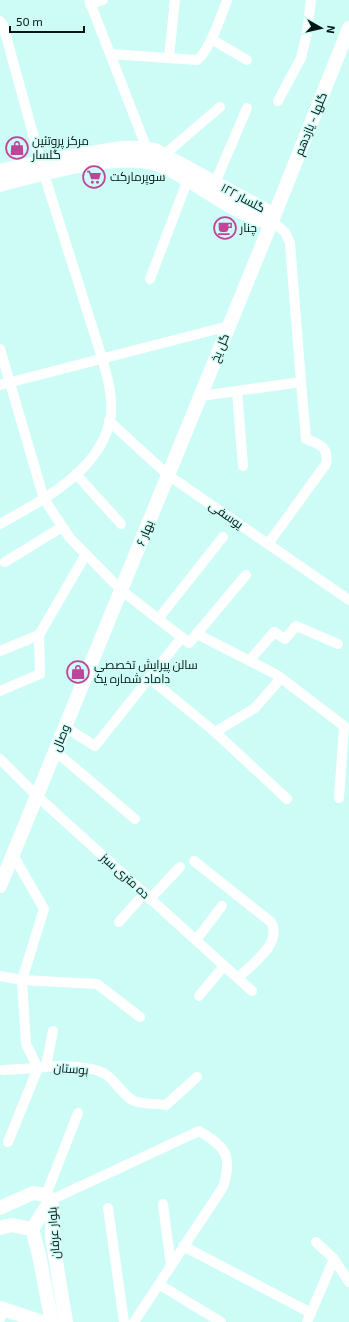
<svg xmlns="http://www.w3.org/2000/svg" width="349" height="1322" font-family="'Exo 2',Cairo,sans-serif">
<rect width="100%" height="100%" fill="#cdfcf6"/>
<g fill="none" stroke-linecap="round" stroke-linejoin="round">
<g stroke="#fff" stroke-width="10">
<polyline points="89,0 147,149"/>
<polyline points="90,4 103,0"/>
<path d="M0,21L3,25L44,174L102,358C107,376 113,396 111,415C103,470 44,499 0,524"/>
<polyline points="211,39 247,60"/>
<path d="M110,54L197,60C209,52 222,14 227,0"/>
<polyline points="169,57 175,0"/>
<polyline points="278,101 301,58 307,33 311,0"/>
<polyline points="164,155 220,107"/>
<polyline points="215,183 247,108"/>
<polyline points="150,279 190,174"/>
<polyline points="0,349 44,499 70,538 121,590 189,643 246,575"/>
<polyline points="0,385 229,326"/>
<polyline points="237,391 243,466"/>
<polyline points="201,396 301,382 290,243 285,232 272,221"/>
<polyline points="109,421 168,475 349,600"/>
<polyline points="76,474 121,524"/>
<path d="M268,544L326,464C329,447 320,444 306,439L301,382"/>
<polyline points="5,562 62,527"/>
<polyline points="158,619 223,537"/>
<polyline points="197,634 277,675 344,726 339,798"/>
<polyline points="0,651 39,635 86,554"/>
<polyline points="250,660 274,632 285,639 296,626 338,644"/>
<polyline points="149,678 215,732 287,799"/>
<polyline points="0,691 40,674 39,635"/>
<polyline points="65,727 95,746 182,637"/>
<polyline points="215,732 255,708 281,678"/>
<polyline points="55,751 135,819"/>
<polyline points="0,759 37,796 252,991"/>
<path d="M13,855L44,909L22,980L26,1044L38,1068C53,1065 95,1065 108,1076C116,1083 123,1094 132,1100C141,1105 155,1103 166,1105L197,1077"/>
<path d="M194,861L271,922C283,943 251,965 238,978"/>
<polyline points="150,899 180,867"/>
<polyline points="119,922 144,894"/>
<polyline points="196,940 222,906"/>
<polyline points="0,976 22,980 97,984 140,1017"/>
<polyline points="199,996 224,966"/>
<polyline points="46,1066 53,1031"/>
<polyline points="3,1070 38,1068 8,1142"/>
<polyline points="46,1195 78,1113"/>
<path d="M51,1200L199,1131C226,1147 233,1156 223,1187L134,1322"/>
<polyline points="163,1204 171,1266"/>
<polyline points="108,1208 124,1322"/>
<polyline points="316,1242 334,1259 349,1282"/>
<polyline points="183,1246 311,1313"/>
<polyline points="160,1285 221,1322"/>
<polyline points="0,1319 3,1309"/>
<polyline points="307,1322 334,1259"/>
</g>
<g stroke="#fff" stroke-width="14">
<path d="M0,171C30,164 60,158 91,153C113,149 133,145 155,150L269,212L272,221"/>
<path d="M0,185C41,174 119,151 159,165C188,175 245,224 272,221"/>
<polyline points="0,886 272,221 349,28"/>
<polyline points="0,1208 33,1193 46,1195 51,1200 53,1215 52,1237 66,1322"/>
<polyline points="0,1228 11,1225 32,1229 39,1255 52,1322"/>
<polyline points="32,1229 51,1200"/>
<polyline points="0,1308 42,1322"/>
</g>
</g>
<defs>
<g id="shop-ring" transform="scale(1.15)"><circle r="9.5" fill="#cdfcf6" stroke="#be459a" stroke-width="1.5"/><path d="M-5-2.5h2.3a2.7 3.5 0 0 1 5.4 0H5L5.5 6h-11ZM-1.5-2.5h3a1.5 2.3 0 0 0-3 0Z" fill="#be459a"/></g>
<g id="supermarket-ring" transform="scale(1.15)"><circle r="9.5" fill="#cdfcf6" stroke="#be459a" stroke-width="1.5"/><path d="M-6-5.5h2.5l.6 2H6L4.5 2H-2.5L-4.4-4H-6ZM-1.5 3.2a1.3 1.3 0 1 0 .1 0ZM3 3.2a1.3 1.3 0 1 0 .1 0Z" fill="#be459a"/></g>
<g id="cafe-ring" transform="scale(1.15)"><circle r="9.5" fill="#cdfcf6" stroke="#be459a" stroke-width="1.5"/><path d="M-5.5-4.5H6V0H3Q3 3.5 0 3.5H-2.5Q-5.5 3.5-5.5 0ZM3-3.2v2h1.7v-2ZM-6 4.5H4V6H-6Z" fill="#be459a"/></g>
</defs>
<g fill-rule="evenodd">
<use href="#shop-ring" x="17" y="148"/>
<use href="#supermarket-ring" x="94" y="177"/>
<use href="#cafe-ring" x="225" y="228"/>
<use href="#shop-ring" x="78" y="672"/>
</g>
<g text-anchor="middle" stroke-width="3" stroke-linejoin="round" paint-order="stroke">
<g font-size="12" fill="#041413" stroke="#cdfcf6">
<text transform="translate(311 124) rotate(-68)" y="4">گلها - یازدهم</text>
<text transform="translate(243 198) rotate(28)" y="4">گلسار ۱۲۲</text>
<text transform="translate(220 348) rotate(-68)" y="4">گل یخ</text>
<text transform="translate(226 515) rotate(35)" y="4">یوسفی</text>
<text transform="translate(145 533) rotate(-68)" y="4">بهار ۶</text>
<text transform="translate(61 738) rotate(-68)" y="4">وصال</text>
<text transform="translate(125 876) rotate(42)" y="4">ده متری سبز</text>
<text transform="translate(71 1069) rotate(5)" y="4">بوستان</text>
<text transform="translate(54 1233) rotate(-94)" y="4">بلوار عرفان</text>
</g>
<g font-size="12" fill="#041413" stroke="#cdfcf6" text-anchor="start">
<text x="32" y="145">مرکز پروتئین<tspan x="32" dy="14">گلسار</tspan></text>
<text x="110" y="181">سوپرمارکت</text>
<text x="240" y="232">چنار</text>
<text x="94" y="669">سالن پیرایش تخصصی<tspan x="94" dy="14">داماد شماره یک</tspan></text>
</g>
</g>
<g transform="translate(321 28) rotate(98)" stroke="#cdfcf6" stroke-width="3" paint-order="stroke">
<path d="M0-3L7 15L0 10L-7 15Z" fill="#041413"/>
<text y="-6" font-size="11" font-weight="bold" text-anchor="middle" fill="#041413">N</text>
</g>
<path d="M10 26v6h74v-6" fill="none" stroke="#041413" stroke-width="2"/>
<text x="16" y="26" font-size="12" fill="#041413" stroke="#cdfcf6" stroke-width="3" paint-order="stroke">50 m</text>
</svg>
